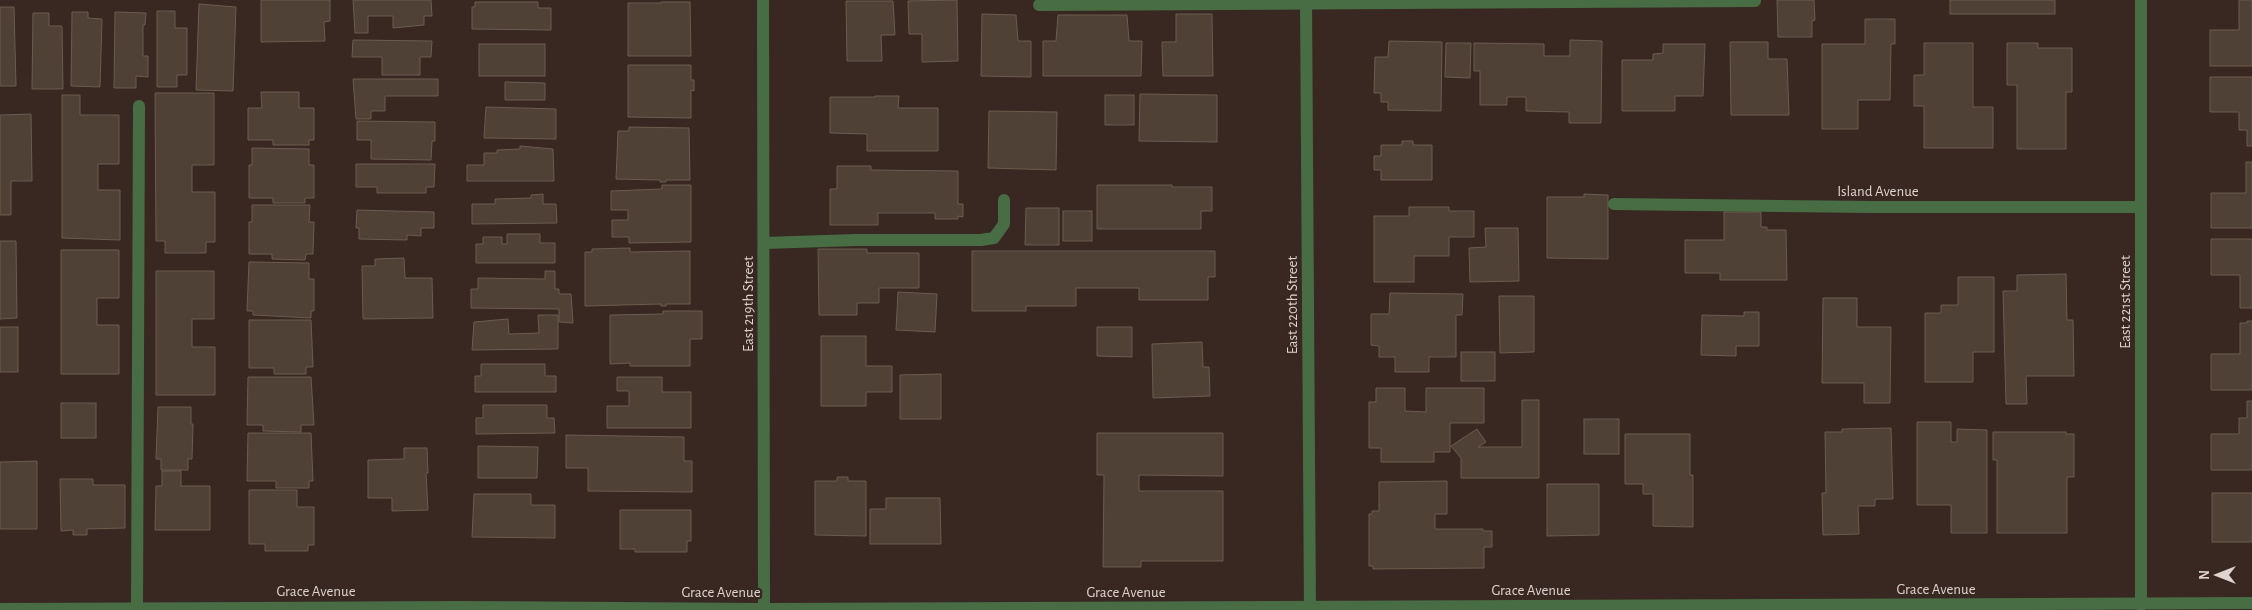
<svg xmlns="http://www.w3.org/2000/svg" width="2252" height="610" font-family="'Alegreya Sans',sans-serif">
<rect width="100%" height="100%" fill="#382821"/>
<g fill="#504136" stroke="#6b5c50">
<polygon points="261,0 330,0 330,21 324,22 325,41 261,42"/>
<polygon points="353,0 431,0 432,16 424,16 424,25 393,28 393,16 368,16 368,33 355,33"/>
<polygon points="957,0 958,61 922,62 922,34 909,34 908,1"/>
<polygon points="1777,0 1814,0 1815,20 1812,21 1812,37 1778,37"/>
<rect x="1950" y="0" width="105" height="14"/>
<polygon points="2239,0 2252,0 2252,66 2210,66 2210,30 2239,30"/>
<polygon points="846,1 893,1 895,35 881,35 882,61 847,61"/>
<polygon points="475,2 538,2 538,8 551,8 551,30 472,29 472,7 475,7"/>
<polygon points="661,2 690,2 691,56 628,56 628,3 661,3"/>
<polygon points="199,4 236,7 233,91 196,90"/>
<polygon points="0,7 14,7 16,86 0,86"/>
<polygon points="157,11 175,11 175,28 187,28 187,75 177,75 177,87 157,87"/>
<polygon points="72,12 88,12 88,18 102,19 100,87 71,86"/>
<polygon points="115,12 146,13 145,25 143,25 143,56 148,56 148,77 136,76 136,88 114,88"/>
<polygon points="33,13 49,13 49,26 62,26 63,89 32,89"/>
<polygon points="982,14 1016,15 1018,41 1031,41 1031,77 981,76"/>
<polygon points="1176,14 1212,14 1213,76 1163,76 1162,42 1176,42"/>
<polygon points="1058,15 1127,15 1129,41 1142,41 1141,76 1043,76 1043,41 1056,41"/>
<polygon points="1865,19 1895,19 1895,44 1891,44 1890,100 1858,100 1858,129 1822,129 1822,44 1865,44"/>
<polygon points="353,40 432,41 431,57 420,57 420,75 382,75 382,57 352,57"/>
<polygon points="1570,40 1602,41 1601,123 1569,123 1569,112 1526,111 1526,97 1507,97 1507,105 1480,105 1480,71 1474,71 1474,43 1544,44 1544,56 1570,56"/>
<polygon points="1389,41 1442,42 1441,111 1388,110 1388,102 1381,102 1381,93 1374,93 1375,57 1388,57"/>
<polygon points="1730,42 1768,42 1768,59 1787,59 1789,115 1731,115"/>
<polygon points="1446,43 1471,43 1470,78 1445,77"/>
<polygon points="1924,43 1973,43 1973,107 1993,107 1993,148 1924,148 1924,106 1914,106 1914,75 1924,75"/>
<polygon points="2007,43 2038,43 2038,48 2072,48 2072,92 2066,92 2066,149 2017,149 2017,85 2007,85"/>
<rect x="479" y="44" width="66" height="32"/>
<polygon points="1663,44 1705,44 1703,96 1675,96 1675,111 1622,111 1622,60 1653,60 1653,54 1663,53"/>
<polygon points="628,65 691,65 691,80 694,80 694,91 691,90 691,118 628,117"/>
<polygon points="2210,77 2252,77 2252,146 2247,146 2247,130 2239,130 2239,112 2210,112"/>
<polygon points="353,79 438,79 438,96 385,96 385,111 371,111 371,119 356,119"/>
<polygon points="505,82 545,83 545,100 505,100"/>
<polygon points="261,92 299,92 299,108 314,108 314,140 309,140 309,145 273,145 273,140 248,140 248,108 262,108"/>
<polygon points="155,93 214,93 214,165 192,165 192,192 215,192 215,242 206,242 206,253 165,253 165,241 156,241"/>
<polygon points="1140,94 1217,95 1217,142 1139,141"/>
<polygon points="62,95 80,95 80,115 119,115 119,164 98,164 98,190 120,190 120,240 62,238"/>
<rect x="1105" y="95" width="29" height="30"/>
<polygon points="875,96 899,96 898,108 938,108 938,151 867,151 867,134 830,133 830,97 875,97"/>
<polygon points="486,107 556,109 556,139 484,138"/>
<polygon points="989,111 1057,112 1056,170 988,168"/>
<polygon points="31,114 32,181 11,181 11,215 0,215 0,115"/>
<polygon points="357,121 435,122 435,141 432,141 431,160 371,159 371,140 357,140"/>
<polygon points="629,127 689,128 690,180 666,180 666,182 660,182 660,180 616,179 618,131 629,131"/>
<polygon points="1402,141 1413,141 1413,145 1432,145 1432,180 1381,180 1381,170 1374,170 1374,156 1381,156 1381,145 1402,145"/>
<polygon points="520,146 553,149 554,181 467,181 467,165 484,165 484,153 497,153 497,150 520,149"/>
<polygon points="252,148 309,149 309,165 314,165 314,198 305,198 305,203 273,203 273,198 249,198 249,165 252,165"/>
<polygon points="2246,162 2252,162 2252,228 2211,228 2211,193 2246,193"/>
<polygon points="356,164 435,164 434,187 426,187 426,193 377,193 377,187 356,187"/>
<polygon points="837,166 871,166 871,170 958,171 958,204 963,204 963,217 958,216 958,219 935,219 935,213 878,213 878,225 830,225 830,189 837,189"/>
<polygon points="662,185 691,185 691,242 629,243 629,237 612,237 612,220 628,220 628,210 611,210 611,191 662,189"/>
<polygon points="1097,185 1172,185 1172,187 1212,187 1212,211 1201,211 1201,229 1097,229"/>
<polygon points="543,194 543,204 556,204 557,223 472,224 472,204 495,204 495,199 531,198 531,195"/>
<polygon points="1584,194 1608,195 1608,259 1547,258 1547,197 1584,197"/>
<polygon points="252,205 310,205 309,222 314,222 313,254 306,254 305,260 272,259 272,254 249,254 249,222 252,222"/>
<polygon points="1409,207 1449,207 1449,211 1474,211 1474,237 1449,237 1449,256 1414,256 1414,282 1374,282 1374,216 1409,216"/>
<polygon points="1026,208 1059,208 1059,245 1025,245"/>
<polygon points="357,210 434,212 434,228 421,228 421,236 407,235 407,240 359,239 359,228 356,228"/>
<rect x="1063" y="211" width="29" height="30"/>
<polygon points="1724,212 1761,212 1761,227 1767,227 1767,230 1786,230 1787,280 1720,280 1720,273 1685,273 1685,240 1724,240"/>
<polygon points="1485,228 1518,228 1519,281 1470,282 1469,248 1486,247"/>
<polygon points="507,234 540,234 540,243 555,243 555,263 476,263 476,244 483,244 483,237 502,237 502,244 507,244"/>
<polygon points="2211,239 2252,239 2252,308 2240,308 2240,275 2211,275"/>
<polygon points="0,241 16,241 17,318 0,319"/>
<polygon points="630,248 630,252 690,251 690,304 666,304 666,306 661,306 661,304 585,306 585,252 592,252 592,249"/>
<polygon points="818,249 867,249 867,253 919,253 919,288 879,288 879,303 857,303 857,315 819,315"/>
<polygon points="61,250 119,250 119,298 97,298 97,325 119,325 119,374 61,374"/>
<polygon points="972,251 1215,251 1215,277 1208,277 1208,300 1139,300 1139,288 1076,288 1076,306 1026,306 1026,311 972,311"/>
<polygon points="404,258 405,278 432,278 433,318 363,319 362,266 375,266 375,259"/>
<polygon points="249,262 309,263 309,279 314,279 314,311 311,311 311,318 253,315 253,311 247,311"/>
<polygon points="156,271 214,271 214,319 192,319 192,347 215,347 215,395 156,395"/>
<polygon points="545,271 555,271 555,289 559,289 559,294 571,294 573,323 559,322 559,309 471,308 471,289 478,289 478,278 545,279"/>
<polygon points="2066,274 2067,320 2073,320 2074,376 2026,376 2027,404 2006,404 2003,291 2017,291 2017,275"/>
<polygon points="1958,277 1994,277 1994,352 1973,352 1973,382 1925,382 1925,313 1941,313 1941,305 1958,305"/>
<polygon points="898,292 937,294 935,332 896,330"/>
<polygon points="1390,293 1463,294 1462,315 1456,315 1456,357 1429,357 1429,372 1395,372 1395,357 1379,357 1379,346 1371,345 1371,314 1389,314"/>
<polygon points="1499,296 1534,296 1534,352 1500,353"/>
<polygon points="1823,298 1857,298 1857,327 1891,327 1890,403 1864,403 1864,383 1822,383"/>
<polygon points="663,311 702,311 702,339 690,339 690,366 630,366 630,363 610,364 610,315 663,314"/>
<polygon points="1744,312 1759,312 1759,346 1736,346 1736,356 1701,355 1702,315 1744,316"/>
<polygon points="538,315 558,315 558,349 472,350 474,322 508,319 509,334 539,333"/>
<polygon points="249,320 311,320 313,367 306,367 306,374 274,374 274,368 249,368"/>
<polygon points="2247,321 2252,321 2252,390 2211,390 2211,354 2240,354 2240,323 2247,323"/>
<rect x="0" y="327" width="18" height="45"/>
<polygon points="1097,327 1132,327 1132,357 1097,356"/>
<polygon points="821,336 866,336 866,366 892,366 892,392 866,392 866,406 821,406"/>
<polygon points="1202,342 1203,367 1209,367 1210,396 1153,398 1152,344"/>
<rect x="1461" y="352" width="34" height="29"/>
<polygon points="481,364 545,364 545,376 556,376 556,392 475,392 475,376 481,376"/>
<polygon points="941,374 941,419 900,419 900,375"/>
<polygon points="248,377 311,377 314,425 301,425 301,432 263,431 263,425 247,425"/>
<polygon points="617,377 662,377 662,392 691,392 691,428 607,428 607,406 629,406 629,391 617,391"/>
<polygon points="1376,388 1405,388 1405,411 1426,412 1426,388 1484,388 1484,423 1450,423 1450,452 1434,452 1434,462 1381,462 1381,448 1369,448 1369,402 1376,402"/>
<polygon points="1522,400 1539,400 1539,478 1461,478 1461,458 1451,446 1477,429 1486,442 1478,447 1522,447"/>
<polygon points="2247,401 2252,401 2252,470 2211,470 2211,434 2239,434 2239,418 2247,418"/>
<rect x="61" y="403" width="35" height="35"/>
<polygon points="483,405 547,405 547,418 554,418 555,433 476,434 476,418 483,418"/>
<polygon points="158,407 191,407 191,424 193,424 192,459 188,459 188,470 161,470 161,459 156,459"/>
<rect x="1584" y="419" width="35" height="35"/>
<polygon points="1917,422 1951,422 1951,442 1957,442 1957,429 1987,430 1987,533 1951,533 1951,505 1917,505"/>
<polygon points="1891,428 1893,499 1875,499 1875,506 1858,506 1859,534 1823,535 1822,493 1826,493 1825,432 1842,432 1842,429"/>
<polygon points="1993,432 2066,432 2066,434 2074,434 2074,477 2067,477 2067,533 1997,533 1997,460 1993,460"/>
<polygon points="248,433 311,433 313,481 309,481 309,488 276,488 276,481 247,481"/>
<polygon points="1097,433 1223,433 1223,476 1139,475 1139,491 1223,491 1223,561 1141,561 1141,567 1103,567 1104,475 1097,475"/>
<polygon points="1625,434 1690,434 1690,475 1693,475 1693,527 1653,526 1653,494 1643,494 1643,484 1625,484"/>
<polygon points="566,435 684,437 684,461 692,461 692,492 588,491 588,468 566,468"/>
<polygon points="478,446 538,447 537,478 478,478"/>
<polygon points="404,448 427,448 428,473 426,473 428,510 392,511 392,498 368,498 368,460 404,459"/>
<polygon points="37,461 37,529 0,529 0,462"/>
<polygon points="162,471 181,471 181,486 210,486 210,530 155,530 156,486 162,486"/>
<polygon points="837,477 848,477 848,481 866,481 866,536 815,535 815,481 837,481"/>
<polygon points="60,479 93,479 93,485 125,485 125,528 87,529 87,535 73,535 73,530 61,531"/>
<polygon points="1447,481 1447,514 1435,514 1435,529 1483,529 1483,531 1492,531 1492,547 1484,547 1484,568 1373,569 1373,566 1369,566 1369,514 1372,514 1372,511 1379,511 1379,482"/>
<polygon points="1547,484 1599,484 1599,535 1547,536"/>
<polygon points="249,490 297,490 297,507 314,507 314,545 308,545 308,551 265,551 265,544 249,544"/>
<rect x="2212" y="493" width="40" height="49"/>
<polygon points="474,494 531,494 531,505 555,505 555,538 472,537"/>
<polygon points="886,498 940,498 941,544 870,544 870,509 886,509"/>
<polygon points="620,510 691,510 691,541 687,541 687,552 635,552 635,549 620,549"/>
</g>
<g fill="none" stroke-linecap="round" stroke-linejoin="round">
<g stroke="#486d45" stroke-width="12">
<polyline points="1039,5 1755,1"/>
<polyline points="764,243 856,240 981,240 994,238 1004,224 1004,200"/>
<polyline points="137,608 139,106"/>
</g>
<g stroke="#486d45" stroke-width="12">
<polyline points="763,0 764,609"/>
<polyline points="2141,0 2141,605"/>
<polyline points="1614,204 1874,207 2141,207"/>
<polyline points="0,609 457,607 764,609 2252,603"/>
</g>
<polyline stroke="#486d45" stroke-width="12" points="1306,0 1310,610"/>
</g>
<g text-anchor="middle" stroke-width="5" stroke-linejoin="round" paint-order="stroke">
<g font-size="15" fill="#ded3cf" stroke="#382821">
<text x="1878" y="196">Island Avenue</text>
<text transform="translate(2125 302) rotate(-90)" y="5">East 221st Street</text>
<text transform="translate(748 304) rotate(-90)" y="5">East 219th Street</text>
<text transform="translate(1292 305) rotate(-90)" y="5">East 220th Street</text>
<text x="1936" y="594">Grace Avenue</text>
<text x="1531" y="595">Grace Avenue</text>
<text x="316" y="596">Grace Avenue</text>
<text x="721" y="597">Grace Avenue</text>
<text x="1126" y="597">Grace Avenue</text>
</g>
</g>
<g transform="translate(2217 575) rotate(270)" stroke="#382821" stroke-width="4" paint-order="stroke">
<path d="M0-4L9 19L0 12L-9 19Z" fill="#ded3cf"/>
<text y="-8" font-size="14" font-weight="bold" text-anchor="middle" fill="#ded3cf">N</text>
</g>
</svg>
